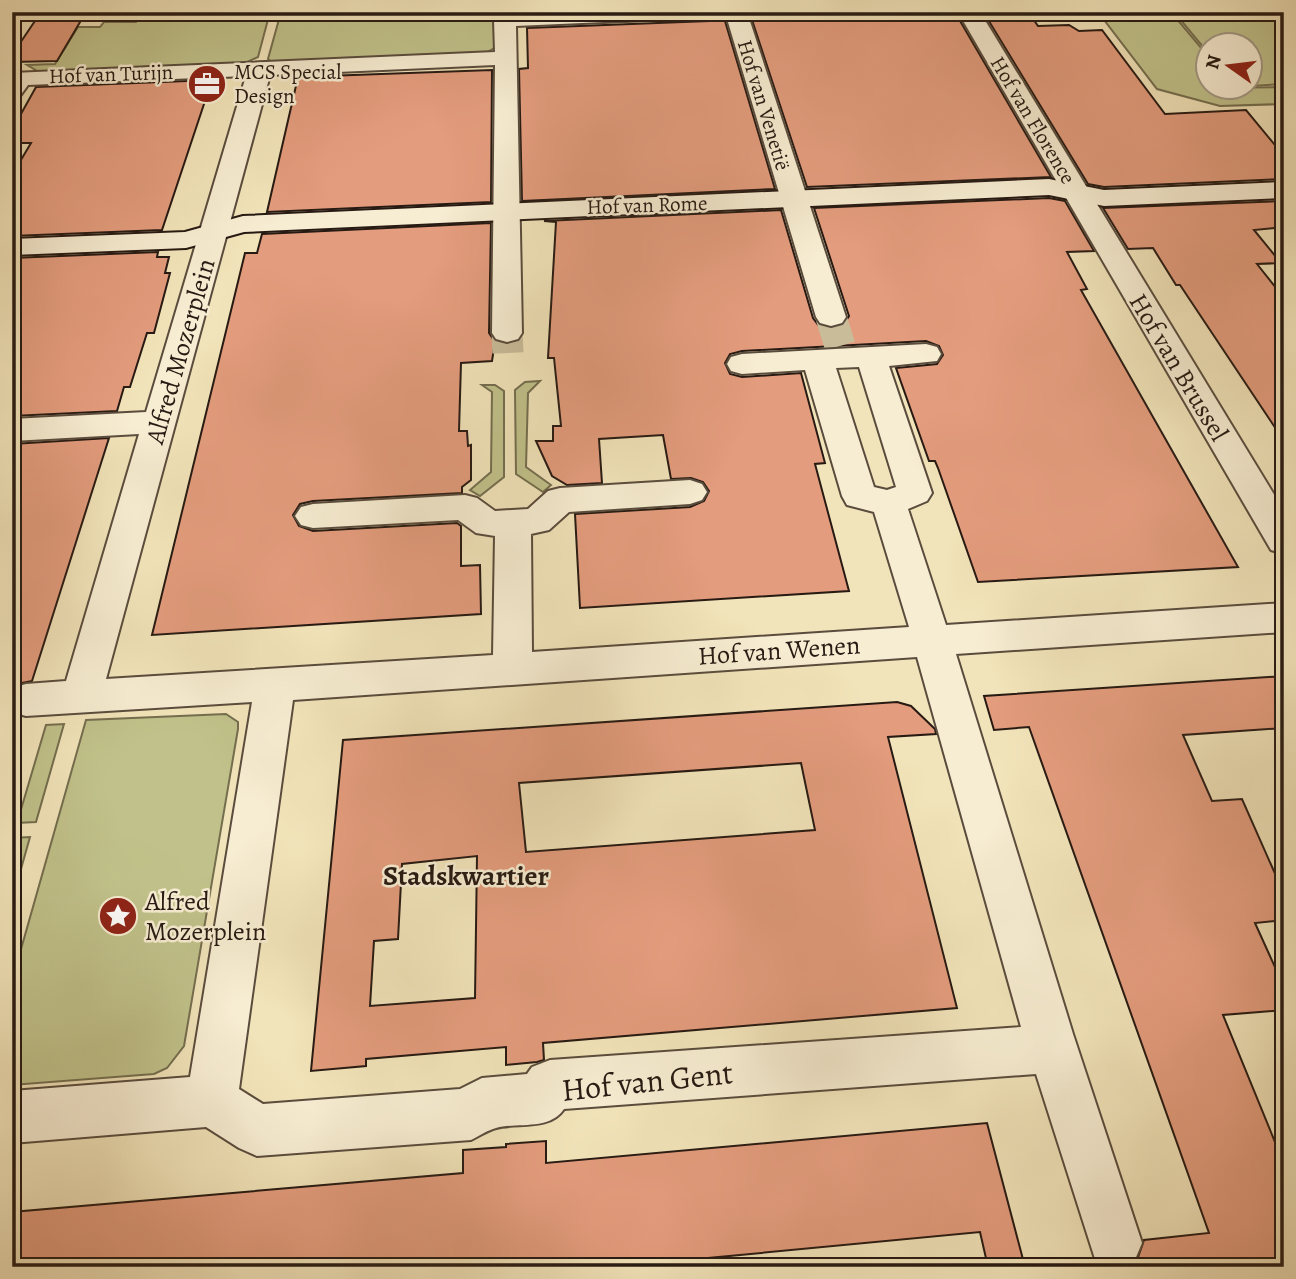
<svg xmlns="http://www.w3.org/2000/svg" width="1296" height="1279" font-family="Alegreya,serif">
<rect width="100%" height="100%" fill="#f2e4ba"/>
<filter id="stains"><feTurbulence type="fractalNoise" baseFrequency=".00286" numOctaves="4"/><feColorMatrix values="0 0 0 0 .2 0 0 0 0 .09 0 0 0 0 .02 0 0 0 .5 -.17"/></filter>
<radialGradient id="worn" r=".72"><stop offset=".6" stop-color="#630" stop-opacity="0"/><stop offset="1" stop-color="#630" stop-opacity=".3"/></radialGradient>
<g fill="#c1c28b" stroke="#746e4f" stroke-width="2">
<polygon points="142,12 270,12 258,57 243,64 39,72 27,65 55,64 78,27 100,27 104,22 136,22"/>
<polygon points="281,12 586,12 497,16 496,47 484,54 273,63 268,59"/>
<polygon points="1098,12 1171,12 1208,56 1208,88 1284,87 1284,104 1220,106 1157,89"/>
<polygon points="1174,12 1284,12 1284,84 1251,86 1250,46 1208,46 1208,53"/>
<polygon points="540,381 528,393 526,467 551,485 543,492 516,474 515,390 525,382"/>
<polygon points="482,385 495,385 504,391 504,477 480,496 470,490 491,472 492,392"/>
<polygon points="226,714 238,722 238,729 184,1046 167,1068 154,1074 12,1085 12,981 86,720"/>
<polygon points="64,724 36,822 17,823 46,725"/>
<polygon points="30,837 12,901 12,838"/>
</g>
<g fill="#e39c7d" stroke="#271a13" stroke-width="2" fill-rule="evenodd">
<polygon points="41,12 86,12 57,61 12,62 12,55"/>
<polygon points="947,13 956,14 1051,177 807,187 752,20 817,17 816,15"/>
<polygon points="984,13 1029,13 1038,26 1069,25 1079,31 1102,30 1165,114 1246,110 1284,156 1284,179 1104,187 1088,184"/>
<polygon points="710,21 725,21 775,189 522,201 519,69 528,68 527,28"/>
<polygon points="492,70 491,202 267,212 298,77"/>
<polygon points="212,80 162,230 12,236 12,175 31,143 14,143 20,132 12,130 36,87"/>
<polygon points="1049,198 1065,201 1094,251 1067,252 1087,289 1081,290 1238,567 978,582 938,468 935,461 929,461 896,368 937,364 943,355 939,346 926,341 742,351 730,354 725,363 730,374 742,377 801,373 825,463 815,464 849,591 580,608 575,514 690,507 704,501 709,491 703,482 691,478 671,479 663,435 599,439 602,483 567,485 552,476 536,441 553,441 553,426 561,426 554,358 548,358 556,222 544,221 781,210 813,318 819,326 832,329 844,324 849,316 814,208"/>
<polygon points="1284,201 1284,227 1254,230 1281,263 1257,264 1284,298 1284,441 1180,285 1176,285 1153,248 1128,249 1103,208"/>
<polygon points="491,223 489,333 495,342 492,361 461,363 459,431 467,431 468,446 471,445 471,480 462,487 462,493 313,501 300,504 293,515 299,526 313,531 457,523 461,526 461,566 480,565 481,614 152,635 245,253 257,253 262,234"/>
<polygon points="158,252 157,257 169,257 165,273 170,273 154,333 147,333 130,387 124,387 117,411 12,416 12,258"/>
<polygon points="109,438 32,681 12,685 12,444"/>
<polygon points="1284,676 1284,728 1183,735 1212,801 1242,799 1284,894 1284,920 1255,923 1284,987 1284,1010 1223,1015 1284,1164 1284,1267 1129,1267 1136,1263 1144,1240 1209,1233 1029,727 994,730 984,696"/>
<path d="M897,702L911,706L935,729L936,734L888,737L957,1008L543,1043L544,1060L537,1062L506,1065V1047L366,1059V1066L311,1071L343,740ZM801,763L815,830L526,852L519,783ZM477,856L475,998L370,1006L374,941L398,939L402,864Z"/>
<polygon points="987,1123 1025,1267 988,1267 980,1232 666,1262 666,1267 12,1267 12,1212 463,1173 463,1150 506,1147 506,1144 546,1141 546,1163"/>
</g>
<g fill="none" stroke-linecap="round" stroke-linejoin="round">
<g stroke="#c9bc99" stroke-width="31" stroke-dasharray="31 15" stroke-linecap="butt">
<polyline points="831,317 840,346"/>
<polyline points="507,333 508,353"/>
</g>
<g stroke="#5a4c3d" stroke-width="4">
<g id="street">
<path d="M535,12H703L700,17L692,18L516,26L522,333L518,339L507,342L496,339L492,333L495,65L270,75L106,679L493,655L495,536L476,533L458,520L313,528L301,525L295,516L301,507L313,504L465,495L477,498L495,511L528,509L548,491L560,488L690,480L702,484L707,492L702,500L690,504L569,512L549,530L531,534L532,652L909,627L874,512L847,505L842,496L805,370L742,374L731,371L727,364L731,357L742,354L926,344L937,347L941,354L937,361L889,366L932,493L927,501L908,509L946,625L1284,603V632L956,654L1073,1034L1142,1243L1134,1262C1121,1268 1109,1268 1096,1262L1036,1074L564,1109C549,1131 518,1122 496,1128C488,1130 479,1136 471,1140L257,1156L239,1148L206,1127L12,1143V1091L190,1077L252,702L26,716L12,712V688L26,684L66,681L139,434L12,441V419L146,412L246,76L28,85L20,96L12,98V73L495,52L494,20L497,15ZM859,367L896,487L887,490L874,487L836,368ZM917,657L1021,1027L550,1060L532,1067L527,1074L482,1078L460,1089L263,1104L239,1089L293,700Z"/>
<polygon points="725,12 747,12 846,317 842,323 831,326 820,323 816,317"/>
<polygon points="958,12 980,12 1284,511 1284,554 1271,550"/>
</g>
</g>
<g stroke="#271a13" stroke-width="4">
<polygon id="secondary" points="1049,179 1104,190 1284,182 1284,198 1104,206 1049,195 244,232 186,248 12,255 12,239 185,232 243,216"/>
</g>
<use href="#street" fill="#f7edd2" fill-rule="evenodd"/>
<use href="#secondary" fill="#f7edd2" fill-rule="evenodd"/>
</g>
<defs>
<g id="office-disc" transform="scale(2.0125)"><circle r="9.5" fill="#8f2418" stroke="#f7edd2"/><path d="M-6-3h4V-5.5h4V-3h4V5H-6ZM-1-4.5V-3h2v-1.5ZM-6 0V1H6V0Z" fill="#fff"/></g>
<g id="sight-disc" transform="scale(2.0125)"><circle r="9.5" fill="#8f2418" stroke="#f7edd2"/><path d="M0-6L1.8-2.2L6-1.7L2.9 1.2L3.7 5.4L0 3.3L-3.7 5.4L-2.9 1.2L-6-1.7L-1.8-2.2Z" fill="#fff"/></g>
</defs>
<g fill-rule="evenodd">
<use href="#office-disc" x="207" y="84"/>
<use href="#sight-disc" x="118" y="916"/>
</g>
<g text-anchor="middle" stroke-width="5" stroke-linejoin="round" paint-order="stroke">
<g font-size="21" fill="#271a13" stroke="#f7edd2" text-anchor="start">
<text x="234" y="79">MCS Special<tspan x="234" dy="24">Design</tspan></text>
</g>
<g font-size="21" fill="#271a13" stroke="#f7edd2">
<text transform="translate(111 74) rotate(-2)" y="7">Hof van Turijn</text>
<text transform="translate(764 105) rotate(73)" y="7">Hof van Venetië</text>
<text transform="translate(1033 120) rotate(59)" y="7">Hof van Florence</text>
<text transform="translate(647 205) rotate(-2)" y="7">Hof van Rome</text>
</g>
<g font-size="26" fill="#271a13" stroke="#f7edd2">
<text transform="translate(180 351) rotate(-74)" y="9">Alfred Mozerplein</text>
<text transform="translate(1179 367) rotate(59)" y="9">Hof van Brussel</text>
<text transform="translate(779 650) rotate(-4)" y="9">Hof van Wenen</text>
</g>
<g font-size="26" fill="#271a13" stroke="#f7edd2" text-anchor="start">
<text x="145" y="910">Alfred<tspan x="145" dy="30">Mozerplein</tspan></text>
</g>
<g font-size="28" font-weight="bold" fill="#271a13" stroke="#f7edd2">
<text x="466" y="885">Stadskwartier</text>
</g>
<g font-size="32" fill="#271a13" stroke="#f7edd2">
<text transform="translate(647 1081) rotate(-6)" y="11">Hof van Gent</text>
</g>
</g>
<rect width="1296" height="1279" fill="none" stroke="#f2e4ba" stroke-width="42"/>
<rect x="14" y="14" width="1268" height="1251" fill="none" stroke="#271a13" stroke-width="3.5"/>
<rect x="21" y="21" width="1254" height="1237" fill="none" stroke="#271a13" stroke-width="2"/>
<g transform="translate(1229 66) rotate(284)"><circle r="33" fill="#f7edd2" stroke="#a49986" stroke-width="2"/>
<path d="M0-5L12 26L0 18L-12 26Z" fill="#8f2418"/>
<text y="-10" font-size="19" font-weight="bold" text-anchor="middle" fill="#271a13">N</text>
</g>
<rect width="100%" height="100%" filter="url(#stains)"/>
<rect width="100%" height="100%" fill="url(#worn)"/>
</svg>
